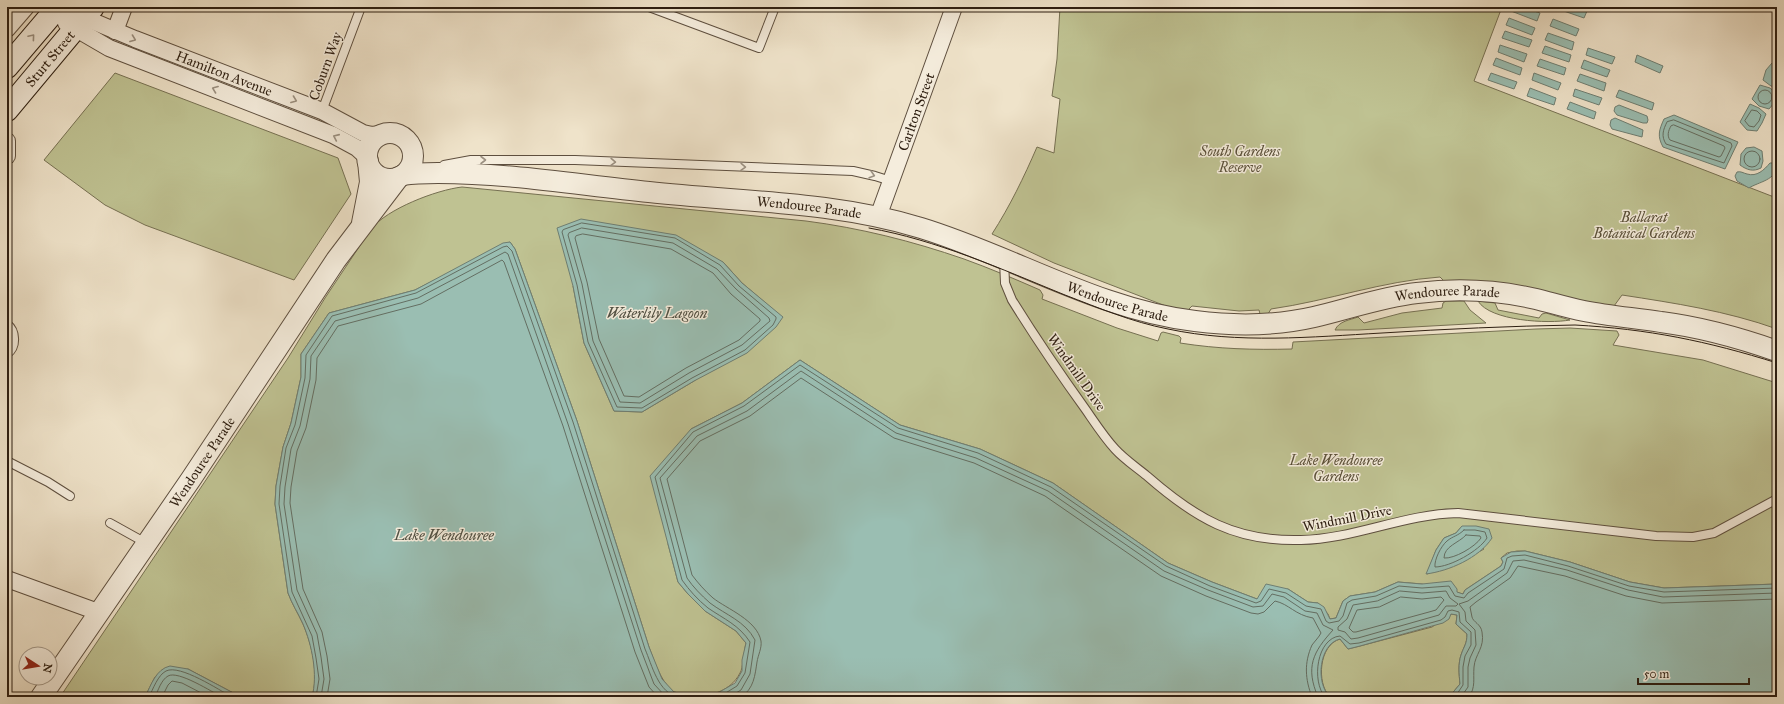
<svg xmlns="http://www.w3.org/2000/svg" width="1784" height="704" font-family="'IM FELL Great Primer',serif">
<rect width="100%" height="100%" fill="#efe3ca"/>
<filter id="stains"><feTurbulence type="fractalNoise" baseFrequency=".005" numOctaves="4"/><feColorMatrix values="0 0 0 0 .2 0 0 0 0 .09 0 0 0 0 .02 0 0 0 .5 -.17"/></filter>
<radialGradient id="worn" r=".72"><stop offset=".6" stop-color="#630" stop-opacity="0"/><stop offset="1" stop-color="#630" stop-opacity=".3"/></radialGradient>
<g fill="#bfc292" stroke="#767052" fill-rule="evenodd">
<path d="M1060,7H1502L1474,81L1774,197L1777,192V329C1727,311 1674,303 1622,295L1614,306C1582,302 1551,293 1520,287C1495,282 1469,280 1444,281L1440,277C1382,281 1328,301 1271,309L1268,314H1260L1259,310L1239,311L1192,306L1188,310L1171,308L1054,263L992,234C1010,206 1024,177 1037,147L1054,153L1060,99L1052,96L1057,59Z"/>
<polygon points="115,73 338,158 351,194 294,280 145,225 105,205 44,160"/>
<path d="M462,187L806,221C860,228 912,241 964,259C989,268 1015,279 1040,290L1043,295L1042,299L1117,328L1158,341L1161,333L1163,332L1179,336L1181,338L1180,343C1218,349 1254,350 1292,349L1293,342L1536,329L1570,328L1617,331L1619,335L1613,345L1703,360L1777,383V584L1664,588L1630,582L1570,562L1525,551H1517L1507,553L1501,558L1503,562L1501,566L1465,590L1463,594L1422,584L1398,582L1375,592L1350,596L1343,601L1336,618L1330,619L1328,614L1318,603L1308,602L1288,589L1257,599L1212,582L1168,563L1053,483L980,449L900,425L800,360L742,403L691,429L668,544L678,582L688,594L705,611L736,631L746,643C744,650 743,669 740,673C730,693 705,699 684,694C680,693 675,693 672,691C660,679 655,663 649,647L577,421L515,249L510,242L415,290L329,313L301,354V377L291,423L283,447L276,486L275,504L288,593C292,604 298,613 303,624C312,645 319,674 312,697H241L188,669L155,677L145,697H60L288,358L325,298L371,229C387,209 436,190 462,187ZM723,262L742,283L782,317L694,381L642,412L614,411L584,343L573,286ZM1462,526L1484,549L1457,564L1427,574L1436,550L1444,538L1456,533Z"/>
<path d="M1446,301H1464L1470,310L1486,323L1358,330H1335C1339,321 1350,320 1358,317L1364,323L1402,313L1442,308L1443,303Z"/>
<path d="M1478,301L1495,303L1498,310L1539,318L1542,314L1546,313L1570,320C1548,324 1490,321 1478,301Z"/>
<path d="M1451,614L1457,615L1456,624L1467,634C1467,644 1464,646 1461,655C1458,664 1459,674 1460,684L1449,697H1330C1316,683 1319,645 1340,639L1348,649L1360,646L1432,627Z"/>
</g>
<g fill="#9abeb2" stroke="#6e7e72">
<polygon points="1513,7 1522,7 1540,13 1537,21 1511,11"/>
<polygon points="1558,7 1575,7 1587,11 1584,18 1558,9"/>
<polygon points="1509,18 1535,28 1532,35 1506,25"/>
<polygon points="1553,19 1579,29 1576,36 1550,26"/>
<polygon points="1505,31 1532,40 1529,47 1502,38"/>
<polygon points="1548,33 1574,42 1572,50 1545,40"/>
<polygon points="1500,45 1527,54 1524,62 1498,52"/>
<polygon points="1545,46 1571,55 1569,62 1542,53"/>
<polygon points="1588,48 1615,57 1612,64 1586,55"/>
<polygon points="1637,55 1663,66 1660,73 1635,62"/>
<polygon points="1496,58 1522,68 1520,75 1493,65"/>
<polygon points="1540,59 1566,68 1564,75 1537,66"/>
<polygon points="1584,60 1610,70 1607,77 1581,68"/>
<polygon points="1772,63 1777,64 1777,88 1771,86 1763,80 1766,70"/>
<polygon points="1491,73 1517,82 1514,89 1488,80"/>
<polygon points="1534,73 1561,83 1558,90 1532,80"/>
<polygon points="1580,74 1606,83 1604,91 1577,81"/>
<polygon points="1760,85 1770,88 1777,94 1774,103 1769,109 1759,106 1752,99"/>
<polygon points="1530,88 1556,98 1554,105 1527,96"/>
<polygon points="1575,89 1602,98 1599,105 1573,96"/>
<polygon points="1619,90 1654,103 1652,110 1616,97"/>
<polygon points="1570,102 1596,112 1594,119 1567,109"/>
<polygon points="1750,104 1759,108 1766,114 1762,123 1757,131 1747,130 1740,122"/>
<polygon points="1619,105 1647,116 1648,120 1647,123 1643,123 1617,115 1614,111 1615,107"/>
<path d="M1674,115L1738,142L1725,169L1663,147C1657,136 1659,130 1664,119Z"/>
<polygon points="1615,118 1643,130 1642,137 1612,129 1610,125 1611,120"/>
<path d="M1754,147L1762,151L1763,161L1761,168C1753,172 1747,170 1740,165L1741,154L1746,148Z"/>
<path d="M1770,163H1775L1776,166C1777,180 1758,182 1749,188L1737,181L1735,176L1737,172C1741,171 1743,173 1747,174C1757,177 1764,170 1770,163Z"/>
<polygon points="581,219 676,235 723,262 742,283 783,317 776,327 747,353 694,381 642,412 614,411 584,343 573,286 557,228"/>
<path d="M510,242L515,249L577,421L649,647L662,679L674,692L692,696L716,694L735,683L742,671V660L746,643L736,631L705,611L688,594L678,582L650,476L691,429L742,403L800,360L900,425L980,449L1053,483L1168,563L1212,582L1257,599L1266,584L1288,589L1308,602L1318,603L1324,607L1330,619L1336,618L1343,601L1350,596L1375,592L1398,582L1422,584L1451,581L1457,589V592L1463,594L1465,590L1501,566L1503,562L1501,558L1511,552L1525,551L1570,562L1630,582L1664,588L1777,584V697H1449L1460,684C1459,674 1458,664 1461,655C1464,646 1467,644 1467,634L1456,624L1457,615L1451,614L1449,619L1443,623L1360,646L1348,649L1340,639C1319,644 1315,683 1330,697H312C318,675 312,645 303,624C298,613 292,604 288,593L275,504L276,486L283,447L291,423L301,377V354L329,313L415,290L503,243Z"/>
<path d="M1462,526H1476L1489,529L1492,538C1479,558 1449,571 1426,574L1436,550L1444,538L1456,533Z"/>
<path d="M170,666L188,669L241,697H145C151,685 156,669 170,666Z"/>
</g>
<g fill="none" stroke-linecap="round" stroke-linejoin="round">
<g stroke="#646e62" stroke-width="1">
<circle cx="1765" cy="97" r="7"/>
<polygon points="1752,110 1757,111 1761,115 1759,121 1754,127 1749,126 1745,121"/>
<path d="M1674,120L1731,143L1732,146L1724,163L1666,144C1661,136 1663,130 1667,122Z"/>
<path d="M1674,125L1724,146L1725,148L1721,156L1719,157L1670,140C1667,136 1668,131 1671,126Z"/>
<circle cx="1752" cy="159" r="8"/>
<polygon points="582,223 675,238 720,265 739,286 776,317 776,319 773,325 745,350 692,378 642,408 617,407 588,342 577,285 562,232 563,230"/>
<polygon points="582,228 673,243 717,269 736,289 769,318 770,321 742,345 689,373 640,403 620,402 593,341 582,284 568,235 569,233"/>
<polygon points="583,234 671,249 713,273 731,294 760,319 760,321 739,340 686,368 639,397 624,396 599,339 587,282 575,238 576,236"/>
<path d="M1464,530H1475L1485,532L1487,538C1479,551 1450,567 1435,567C1434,560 1441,546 1447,541C1453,536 1458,536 1464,530Z"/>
<path d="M1466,535L1480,536L1481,538C1475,547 1454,559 1444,558C1444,546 1459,543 1466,535Z"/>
<polygon points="1400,591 1422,593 1446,591 1450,598 1458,604 1456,606 1446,606 1439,615 1358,638 1351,639 1345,632 1338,630 1338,627 1347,619 1353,605 1377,601"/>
<polygon points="1401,597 1422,599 1441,597 1444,600 1436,610 1429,612 1356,632 1353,632 1349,628 1357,610 1379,607"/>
<path d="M149,697C153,689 158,675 166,671C180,664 219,690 232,697"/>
<path d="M155,697C158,691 161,680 168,676C178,670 212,692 222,697"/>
<polyline points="162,697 168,685 172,681 182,683 209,697"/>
<path d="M316,697L319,679L316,658L312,636L292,592L279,504L280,486L286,448L295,425L305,378L306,355L332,316L416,293L503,247L507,246L512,251L573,422L645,649C652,665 658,693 678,697"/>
<polyline points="321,697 324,679 321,657 317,634 297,590 284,504 285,487 291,449 300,426 310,379 311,356 335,321 418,298 505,252 508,254 568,424 641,650 654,684 666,697"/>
<polyline points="327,697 330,679 327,656 322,632 303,589 290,503 291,487 297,451 306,428 316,380 317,358 338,326 421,304 502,260 504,262 563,426 635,652 649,687 658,697"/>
<path d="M719,697L737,686L745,673L750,642C739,625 724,619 708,608C698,600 689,590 682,580L655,477L693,432L744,406L800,365L898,428L978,453L1051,487L1166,566L1210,586L1256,603L1261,601L1269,589L1286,593L1306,606L1321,609L1326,621L1329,623L1339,621L1343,616L1347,603L1352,600L1376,596L1399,586L1422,588L1449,586L1455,596L1464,598L1468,593L1504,569L1507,558L1512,556L1525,555L1568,566L1629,586L1664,592L1777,588"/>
<path d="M729,697L741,690L750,674L755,640C745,621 726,615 710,603C701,595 693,587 687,578L660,478L697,436L747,411L801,371L896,433L976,458L1048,491L1164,571L1208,590L1253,607L1263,606L1272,594L1284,597L1305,611L1317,613L1323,625L1333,630C1313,652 1305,667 1318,697"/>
<path d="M741,697C754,689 755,675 757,662C758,655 762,648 761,641C757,620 727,609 713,598C705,591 698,583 692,575L667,479L700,441L750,416L801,378L894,438L974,463L1045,496L1161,576L1206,596L1251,613L1258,614L1264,612L1275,601C1289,604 1295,615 1313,618L1321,633C1319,637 1315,641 1312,645C1304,663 1305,679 1312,697"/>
<path d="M1325,697C1311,681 1317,638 1340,636L1350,644L1359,643L1441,620L1445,617L1448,611L1452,610L1459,612L1460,622L1471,632V645L1465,656L1463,667V685L1455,697"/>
<polyline points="1461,697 1468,687 1468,667 1470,658 1476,645 1475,630 1466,621 1465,612 1459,604 1468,601 1507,573 1513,561 1524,560 1567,570 1628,590 1663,597 1777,593"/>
<path d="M1469,697C1476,687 1473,679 1474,667C1475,654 1485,648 1482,632C1481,624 1473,622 1472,617C1471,614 1471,610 1470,607L1476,602L1510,578L1518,566L1565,576L1626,596L1662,603L1777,599"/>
</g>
<g stroke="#5e4f3f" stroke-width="10">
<g id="service">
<polyline points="649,7 759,48 775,7"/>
<polyline points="322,111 361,7"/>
<polyline points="444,165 471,160 575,160 853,171 875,176 891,181"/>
<path d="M1004,260L1005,283L1012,300C1035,337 1060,374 1086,410C1095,423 1104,437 1115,449C1124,459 1136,467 1147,476C1195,518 1235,542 1301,540C1354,539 1404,514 1458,513L1656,536L1693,537L1714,533L1777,499"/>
<path d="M7,324C16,331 17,347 7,354"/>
<polyline points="7,461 48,482 70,496"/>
<polyline points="110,523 146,543"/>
</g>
</g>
<g stroke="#5e4f3f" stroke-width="18">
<g id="minor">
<path id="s1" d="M59,7L135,39L322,111L363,133L372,135L388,133"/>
<polyline points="66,23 109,48 333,135 357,148 368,158"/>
<polyline points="7,29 26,7"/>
<polyline points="115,31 124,7"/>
<polyline points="7,141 7,156"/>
<path id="s2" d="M878,217L954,7"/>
<polyline points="7,579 98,612"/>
</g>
</g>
<g stroke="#5e4f3f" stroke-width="22">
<g id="tertiary">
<circle cx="390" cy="156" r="23"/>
<path id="s3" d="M403,175C415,173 426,173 438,173C509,173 579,185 649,192C740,202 833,201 921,228C1013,256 1099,310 1195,321C1234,326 1275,326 1314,317C1348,309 1382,297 1417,293C1457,288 1497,290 1536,299C1552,303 1568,308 1584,311C1609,316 1635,318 1661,322C1700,327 1740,338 1777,351"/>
<polyline points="362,223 370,182 368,161"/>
<path id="s4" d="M41,697L191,479L336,260L399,177"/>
</g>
</g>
<g stroke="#2d1e11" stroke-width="24">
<g id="secondary">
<polyline points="7,67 58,7"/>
<path id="s5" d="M7,110L93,7"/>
</g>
</g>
<use href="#service" stroke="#f5eddd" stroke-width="8"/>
<use href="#minor" stroke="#f5eddd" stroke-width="16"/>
<use href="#tertiary" stroke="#f5eddd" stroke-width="20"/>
<use href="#secondary" stroke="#f5eddd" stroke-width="22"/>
<path stroke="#2d1e11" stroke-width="1" d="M869,228C937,240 1001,269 1065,295C1099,308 1132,322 1168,329C1238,344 1312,337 1382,333C1446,329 1511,326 1575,325C1648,329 1707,341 1777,363"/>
</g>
<defs><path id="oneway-chevron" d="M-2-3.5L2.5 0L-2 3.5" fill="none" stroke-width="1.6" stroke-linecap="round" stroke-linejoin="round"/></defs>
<g stroke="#9b9081">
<use href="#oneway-chevron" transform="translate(32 37) rotate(-50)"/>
<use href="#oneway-chevron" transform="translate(133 39) rotate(21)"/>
<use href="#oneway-chevron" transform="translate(215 89) rotate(-159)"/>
<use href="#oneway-chevron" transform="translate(294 100) rotate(21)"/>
<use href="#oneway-chevron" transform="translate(336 137) rotate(-156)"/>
<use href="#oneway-chevron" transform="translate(483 160)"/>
<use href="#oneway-chevron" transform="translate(613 162) rotate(2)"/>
<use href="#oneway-chevron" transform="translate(743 167) rotate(2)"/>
<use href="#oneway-chevron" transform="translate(872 175) rotate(16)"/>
</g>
<g text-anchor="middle" stroke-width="3" stroke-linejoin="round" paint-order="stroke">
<g font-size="14" fill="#2d1e11" stroke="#f5eddd">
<text dy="5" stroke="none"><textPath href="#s5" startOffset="67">Sturt Street</textPath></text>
<text transform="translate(325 66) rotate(-70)" y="5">Coburn Way</text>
<text dy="5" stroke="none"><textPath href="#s1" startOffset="178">Hamilton Avenue</textPath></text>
<text dy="5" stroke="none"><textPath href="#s2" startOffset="112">Carlton Street</textPath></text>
<text dy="5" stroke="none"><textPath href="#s3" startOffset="408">Wendouree Parade</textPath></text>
<text dy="5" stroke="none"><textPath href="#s3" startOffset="1068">Wendouree Parade</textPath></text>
<text dy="5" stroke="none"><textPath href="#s3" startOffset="732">Wendouree Parade</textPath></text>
<text transform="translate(1077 372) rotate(55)" y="5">Windmill Drive</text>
<text dy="5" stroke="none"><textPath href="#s4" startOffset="285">Wendouree Parade</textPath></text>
<text transform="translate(1347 518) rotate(-11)" y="5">Windmill Drive</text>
</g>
<g font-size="14" font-style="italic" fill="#594f38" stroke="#f5eddd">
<text x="1240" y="156">South Gardens<tspan x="1240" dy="16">Reserve</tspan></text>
<text x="1644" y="222">Ballarat<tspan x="1644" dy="16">Botanical Gardens</tspan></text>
<text x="1336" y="465">Lake Wendouree<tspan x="1336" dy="16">Gardens</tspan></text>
</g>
<g font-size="15" font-style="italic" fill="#4e4e41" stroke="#f5eddd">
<text x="657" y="318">Waterlily Lagoon</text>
<text x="444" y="540">Lake Wendouree</text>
</g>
</g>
<rect width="1784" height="704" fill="none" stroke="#efe3ca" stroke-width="24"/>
<rect x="8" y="8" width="1768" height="688" fill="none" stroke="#2d1e11" stroke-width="2"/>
<rect x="12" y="12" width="1760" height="680" fill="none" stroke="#2d1e11"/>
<g transform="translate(38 666) rotate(102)"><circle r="19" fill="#f5eddd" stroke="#a59a8b"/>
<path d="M0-3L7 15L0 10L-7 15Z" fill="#8f2418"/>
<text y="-6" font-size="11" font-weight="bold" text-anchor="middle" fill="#2d1e11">N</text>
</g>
<path d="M1638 678v6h111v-6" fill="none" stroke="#2d1e11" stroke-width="2"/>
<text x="1644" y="678" font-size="12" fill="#2d1e11" stroke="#f5eddd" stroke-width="3" paint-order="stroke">50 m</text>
<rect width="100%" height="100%" filter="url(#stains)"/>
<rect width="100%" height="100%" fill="url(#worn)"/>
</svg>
